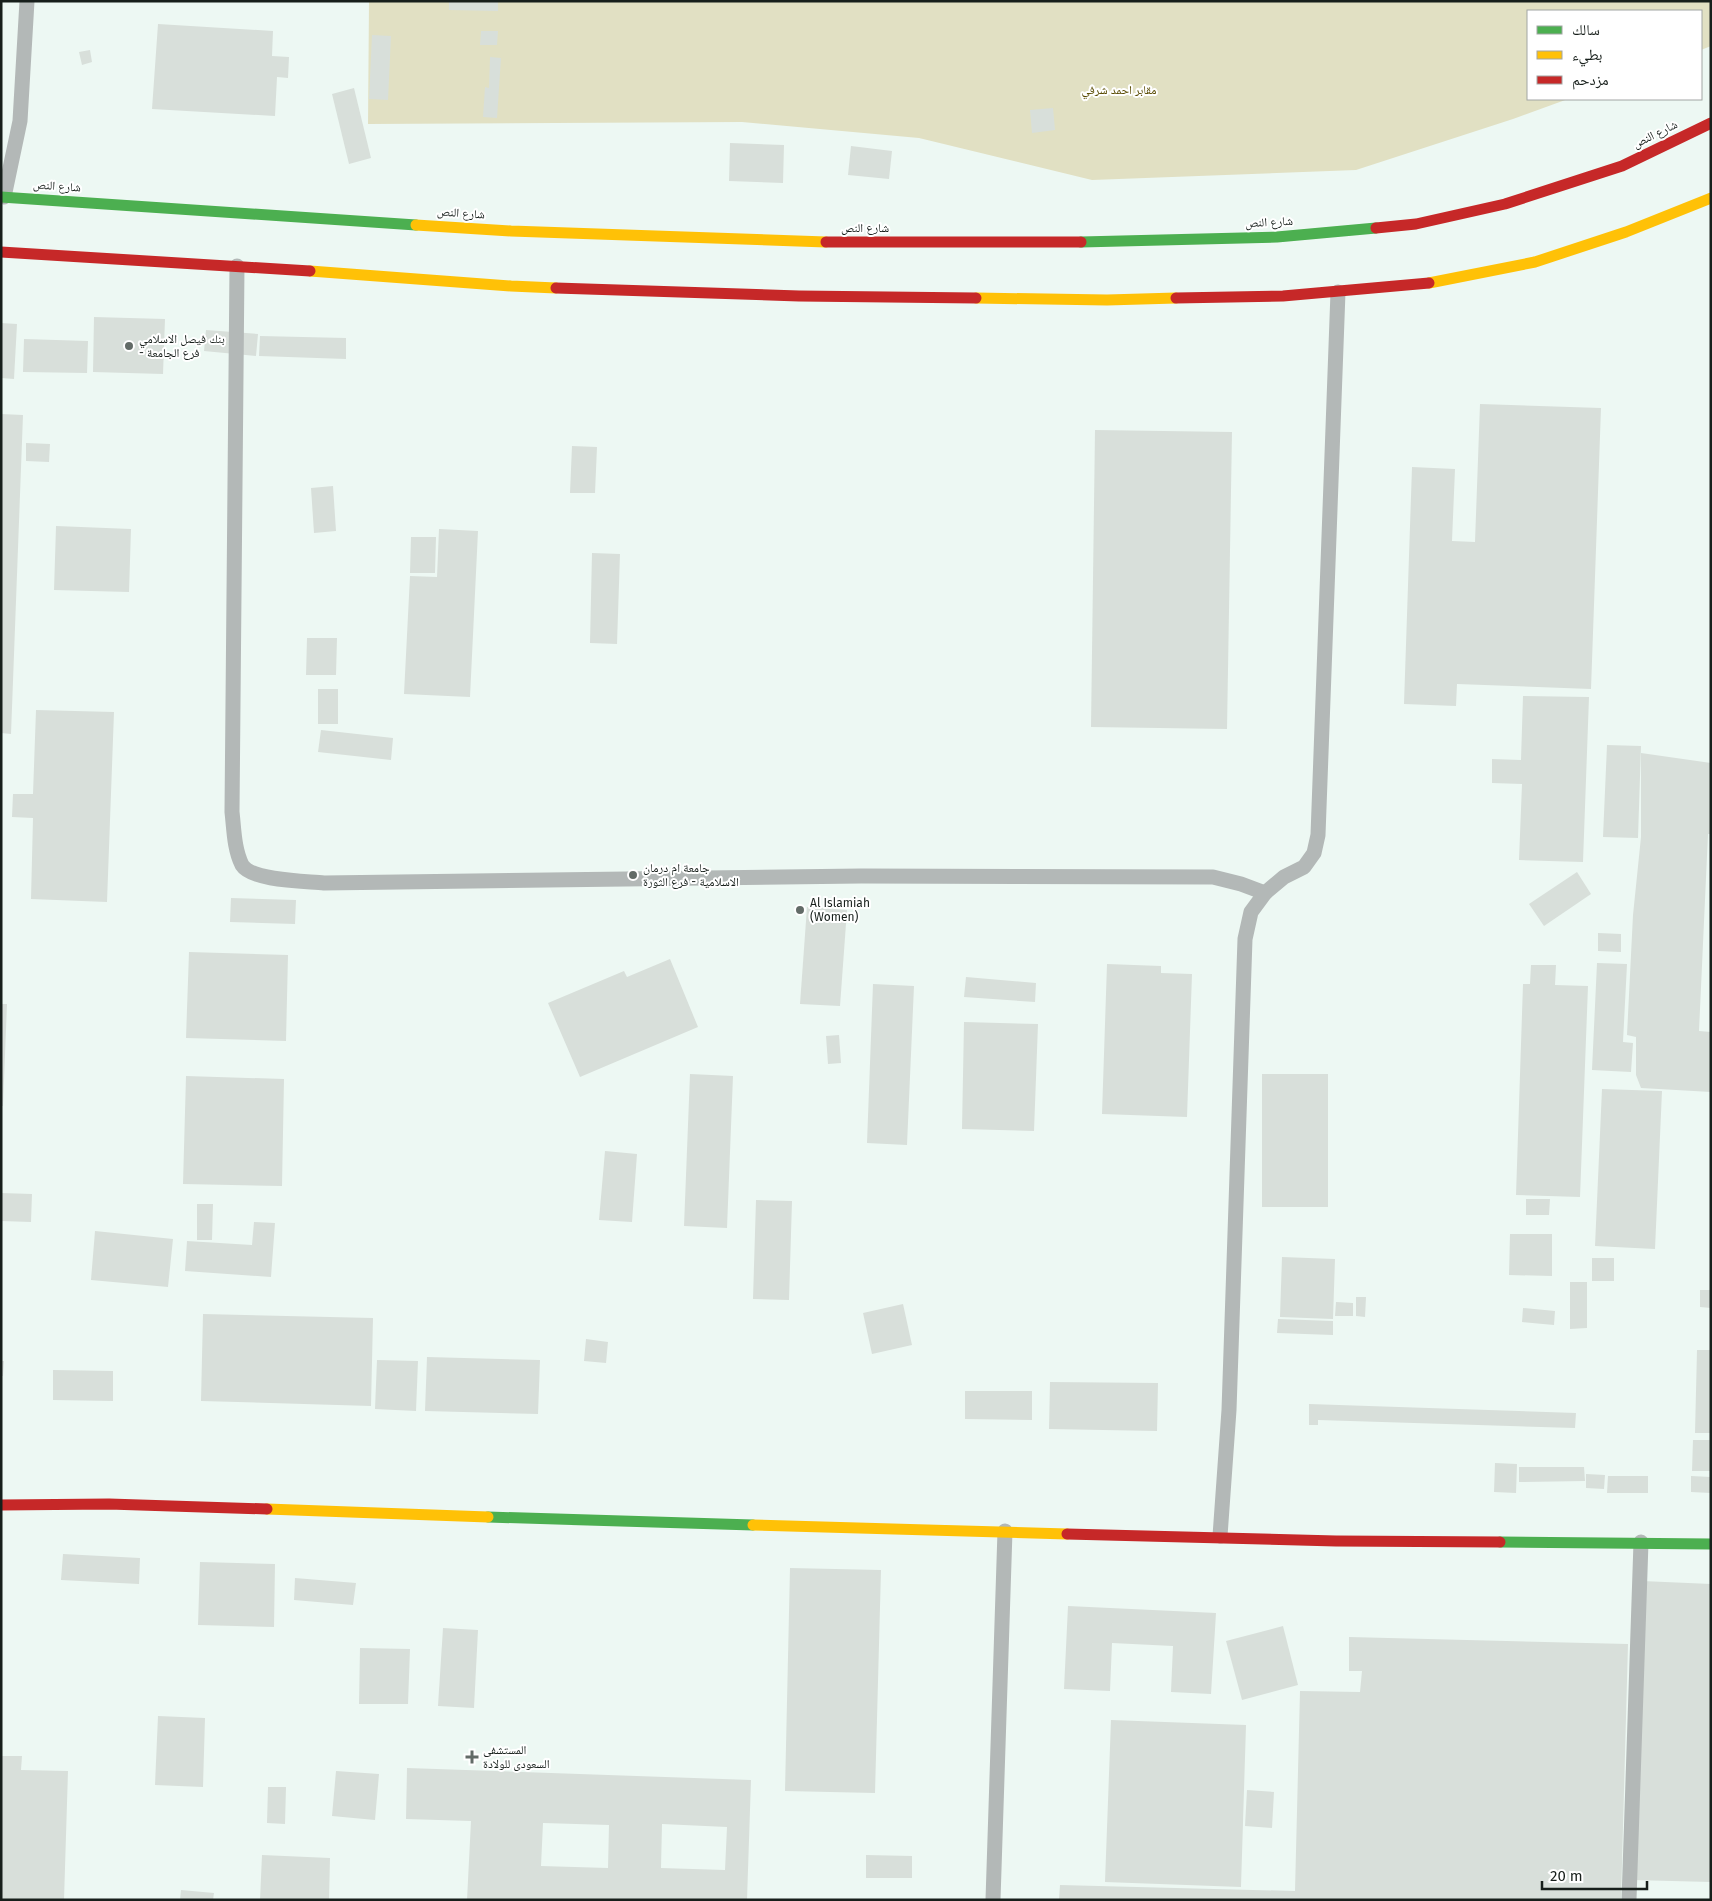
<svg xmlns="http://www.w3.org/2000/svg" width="1712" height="1901" font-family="'Fira Sans','Noto Naskh Arabic',sans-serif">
<rect width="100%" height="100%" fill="#edf8f3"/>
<polygon fill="#e1e0c3" points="369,1 1711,1 1711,46 1701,50 1701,11 1528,11 1528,99 1568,99 1513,119 1356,170 1092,180 919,138 742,122 368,124"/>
<g fill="#d8dfda" fill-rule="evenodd">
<polygon points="449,1 498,1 498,11 449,10"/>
<polygon points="158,24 273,31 272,56 289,57 288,78 277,77 275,116 152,109"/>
<polygon points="481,31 498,31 497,45 480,45"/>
<polygon points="372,35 391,36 388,100 369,99"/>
<polygon points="90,50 92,62 82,65 79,52"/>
<polygon points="490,57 501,58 497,118 483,117 485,87 489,88"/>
<polygon points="354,88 371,158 349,164 332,94"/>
<polygon points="1053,108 1055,130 1032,133 1030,110"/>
<polygon points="730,143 784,145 783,183 729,181"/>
<polygon points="851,146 892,151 889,179 848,175"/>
<polygon points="94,317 165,319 163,374 93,372"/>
<polygon points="1,323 17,324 14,379 1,378"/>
<polygon points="206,330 258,334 256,356 204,351"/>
<polygon points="260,336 346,338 346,359 259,356"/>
<polygon points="24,339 88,341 87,373 23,372"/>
<polygon points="1480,404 1601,408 1591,689 1457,684 1456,706 1404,704 1412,467 1455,469 1452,541 1475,542"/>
<polygon points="1,414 23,415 11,734 1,733"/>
<polygon points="1095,430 1232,432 1227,729 1091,727"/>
<polygon points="26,443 50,444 49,462 26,461"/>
<polygon points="572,446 597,447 595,493 570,493"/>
<polygon points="333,486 336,531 314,533 311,488"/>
<polygon points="56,526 131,529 129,592 54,590"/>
<polygon points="439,529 478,531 470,697 404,694 410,576 437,577"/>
<polygon points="411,537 436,537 435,573 410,573"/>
<polygon points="592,553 620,554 617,644 590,643"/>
<polygon points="307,638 337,638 336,675 306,675"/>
<rect x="318" y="689" width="20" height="35"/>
<polygon points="1523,696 1589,697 1583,862 1519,860 1522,784 1492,783 1492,759 1521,760"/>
<polygon points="36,710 114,712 107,902 31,899 33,818 12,817 13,794 33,794"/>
<polygon points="321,730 393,738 391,760 318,752"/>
<polygon points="1607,745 1641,746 1638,838 1603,837"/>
<polygon points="1641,753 1711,763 1711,834 1708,834 1699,1031 1711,1032 1711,1092 1641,1088 1636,1075 1636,1037 1627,1035 1633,915 1641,837"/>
<polygon points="1577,872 1591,894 1544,926 1529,904"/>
<polygon points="231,898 296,900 295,924 230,922"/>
<polygon points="807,907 847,910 840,1006 800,1004"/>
<polygon points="1598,933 1621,934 1621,952 1598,951"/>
<polygon points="189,952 288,955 286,1041 186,1038"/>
<polygon points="670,959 698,1027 580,1077 548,1003 624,971 627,977"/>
<polygon points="1597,963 1627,964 1623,1042 1633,1043 1631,1072 1592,1070"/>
<polygon points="1107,964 1161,966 1161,973 1192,974 1187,1117 1102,1114"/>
<polygon points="1531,965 1556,965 1555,985 1588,986 1580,1197 1516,1195 1523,984 1530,984"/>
<polygon points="966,977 1036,983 1035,1002 964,997"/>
<polygon points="873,984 914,986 907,1145 867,1143"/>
<polygon points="1,1004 7,1004 3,1106 1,1106"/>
<polygon points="964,1022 1038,1024 1034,1131 962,1129"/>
<polygon points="839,1035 841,1063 828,1064 826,1036"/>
<polygon points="690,1074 733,1076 727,1228 684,1226"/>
<rect x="1262" y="1074" width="66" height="133"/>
<polygon points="186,1076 284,1079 282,1186 183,1184"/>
<polygon points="1602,1089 1662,1091 1655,1249 1595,1246"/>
<polygon points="605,1151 637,1154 632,1222 599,1220"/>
<polygon points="1,1193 32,1194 31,1222 1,1221"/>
<polygon points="1526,1199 1550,1199 1549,1215 1526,1215"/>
<polygon points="756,1200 792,1201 789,1300 753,1299"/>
<polygon points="197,1204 213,1204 212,1240 197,1240"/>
<polygon points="254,1222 275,1223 271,1277 185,1271 187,1241 252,1245"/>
<polygon points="95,1231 173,1239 168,1287 91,1280"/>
<polygon points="1510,1234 1552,1234 1552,1276 1509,1275"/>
<polygon points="1282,1257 1335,1259 1333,1319 1280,1317"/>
<rect x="1592" y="1258" width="22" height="23"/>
<polygon points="1570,1282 1587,1282 1587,1328 1570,1329"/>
<polygon points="1700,1290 1711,1290 1711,1308 1700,1307"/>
<polygon points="1356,1297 1366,1297 1365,1317 1356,1316"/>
<polygon points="1336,1302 1353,1303 1353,1316 1335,1316"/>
<polygon points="903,1304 912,1345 872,1354 863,1313"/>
<polygon points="1523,1308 1555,1311 1554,1325 1522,1322"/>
<polygon points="203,1314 373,1318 371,1406 201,1401"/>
<polygon points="1278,1319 1333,1321 1333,1335 1277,1333"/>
<polygon points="586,1339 608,1342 606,1363 584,1361"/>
<polygon points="1697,1350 1711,1350 1711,1433 1695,1433"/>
<polygon points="427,1357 540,1360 538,1414 425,1411"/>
<polygon points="377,1360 418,1361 416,1411 375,1409"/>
<polygon points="1,1361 4,1361 3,1376 1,1376"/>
<polygon points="53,1370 113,1371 113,1401 53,1400"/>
<polygon points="1050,1382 1158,1383 1157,1431 1049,1429"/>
<polygon points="965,1391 1032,1391 1032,1420 965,1419"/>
<polygon points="1309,1404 1576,1413 1575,1428 1318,1420 1318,1425 1309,1425"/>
<polygon points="1693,1440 1711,1440 1711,1471 1692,1471"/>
<polygon points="1495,1463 1517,1464 1516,1493 1494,1492"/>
<polygon points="1519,1467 1584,1467 1585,1481 1519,1482"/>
<polygon points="1586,1474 1605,1475 1604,1489 1586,1488"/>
<polygon points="1608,1476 1648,1476 1648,1493 1607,1493"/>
<polygon points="1691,1476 1711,1477 1711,1493 1691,1492"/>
<polygon points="63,1554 140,1558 139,1584 61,1580"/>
<polygon points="200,1562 275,1564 274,1627 198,1625"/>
<polygon points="790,1568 881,1570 875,1793 785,1791"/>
<polygon points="295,1578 356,1583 353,1605 294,1600"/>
<polygon points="1642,1581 1711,1584 1711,1882 1633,1880"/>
<polygon points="1068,1606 1216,1613 1211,1694 1171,1692 1173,1646 1112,1643 1110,1691 1064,1689"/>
<polygon points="1283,1626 1298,1685 1242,1700 1226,1641"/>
<polygon points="443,1628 478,1630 474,1708 438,1706"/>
<polygon points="1349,1637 1628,1644 1621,1900 1059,1900 1060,1885 1295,1891 1300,1691 1360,1692 1362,1671 1349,1671"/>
<polygon points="360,1648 410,1649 408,1704 359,1704"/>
<polygon points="158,1716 205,1718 203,1787 155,1785"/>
<polygon points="1111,1720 1246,1725 1241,1887 1105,1882"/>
<polygon points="1,1756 22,1756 21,1770 68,1771 64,1900 1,1900"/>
<path d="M407,1768L751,1780L747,1900H467L471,1821L406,1819ZM543,1823L609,1825L608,1868L541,1866ZM662,1824L727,1827L725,1870L661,1868Z"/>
<polygon points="336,1771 379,1774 375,1820 332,1816"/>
<polygon points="268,1787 286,1787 285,1824 267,1823"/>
<polygon points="1247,1790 1274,1792 1272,1828 1245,1826"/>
<polygon points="262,1855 330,1858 329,1900 260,1900"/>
<polygon points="866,1855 912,1856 912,1878 866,1878"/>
<polygon points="181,1890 214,1893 213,1900 180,1900"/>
</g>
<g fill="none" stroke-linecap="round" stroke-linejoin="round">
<g stroke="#b3b8b7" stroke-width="15">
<polyline points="4,197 20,121 27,1"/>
<path d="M237,266L232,812C234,829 234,849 242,865C252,881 305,881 324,883L861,876L1213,877L1241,884L1265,893"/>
<polyline points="1220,1536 1229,1410 1245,939 1251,912 1265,893 1284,877 1304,867 1314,853 1318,835 1338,292"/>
<polyline points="993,1900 1005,1531"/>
<polyline points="1629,1900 1641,1542"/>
</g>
<g stroke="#4caf50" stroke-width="11">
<polyline points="1,197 416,225"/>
<polyline points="1081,242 1277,237 1376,228"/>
<polyline points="488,1517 753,1525"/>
<polyline points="1500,1542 1711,1544"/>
</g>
<g stroke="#ffc107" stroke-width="11">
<polyline points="416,225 511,231 826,242"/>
<polyline points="310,271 511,286 556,288"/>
<polyline points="1429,283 1535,262 1626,232 1711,198"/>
<polyline points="976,298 1107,300 1176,298"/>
<polyline points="267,1509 488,1517"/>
<polyline points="753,1525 1067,1534"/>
</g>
<g stroke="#c62828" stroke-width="11">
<polyline points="1376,228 1416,224 1505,204 1622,166 1711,123"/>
<polyline points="826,242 1081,242"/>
<polyline points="1,252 310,271"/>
<polyline points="556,288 799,296 976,298"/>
<polyline points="1176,298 1283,296 1429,283"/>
<polyline points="1,1505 109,1504 267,1509"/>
<polyline points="1067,1534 1336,1541 1500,1542"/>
</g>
</g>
<g fill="#626b67" stroke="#fff" stroke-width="2">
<circle cx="129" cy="346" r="5"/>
<circle cx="633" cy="875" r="5"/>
<circle cx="800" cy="910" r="5"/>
<path d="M469.5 1749.5h5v5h5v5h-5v5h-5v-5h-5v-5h5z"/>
</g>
<g text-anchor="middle" stroke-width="4" stroke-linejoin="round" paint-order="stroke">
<g font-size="12" fill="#584a00" stroke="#fff">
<text x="1119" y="94">مقابر احمد شرفي</text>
</g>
<g font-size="12" fill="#171f1b" stroke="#fff">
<text transform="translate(1655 134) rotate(-26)" y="4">شارع النص</text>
<text transform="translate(57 186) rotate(4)" y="4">شارع النص</text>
<text transform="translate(461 213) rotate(4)" y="4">شارع النص</text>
<text transform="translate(1269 222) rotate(-3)" y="4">شارع النص</text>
<text x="865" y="232">شارع النص</text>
</g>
<g font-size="12" fill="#171f1b" stroke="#fff" text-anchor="start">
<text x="139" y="343">بنك فيصل الاسلامي<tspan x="139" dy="14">- فرع الجامعة</tspan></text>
<text x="643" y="872">جامعة ام درمان<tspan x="643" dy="14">الاسلامية - فرع الثورة</tspan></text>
<text x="810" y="907">Al Islamiah<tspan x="810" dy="14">(Women)</tspan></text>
<text x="483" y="1754">المستشفى<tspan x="483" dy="14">السعودى للولادة</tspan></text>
</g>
</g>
<rect width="1712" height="1901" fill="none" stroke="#171f1b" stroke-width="5"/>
<rect x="1527" y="10" width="175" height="90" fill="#ffffff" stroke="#a2a5a4"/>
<rect x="1537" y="26" width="25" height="8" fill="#4caf50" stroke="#a2a5a4"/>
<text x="1572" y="35" font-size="15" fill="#171f1b">سالك</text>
<rect x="1537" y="51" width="25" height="8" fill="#ffc107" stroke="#a2a5a4"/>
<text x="1572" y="60" font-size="15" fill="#171f1b">بطيء</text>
<rect x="1537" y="76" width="25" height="8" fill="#c62828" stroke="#a2a5a4"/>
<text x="1572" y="85" font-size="15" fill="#171f1b">مزدحم</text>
<path d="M1542 1881v8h105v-8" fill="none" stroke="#171f1b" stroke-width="2.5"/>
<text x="1550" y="1881" font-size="15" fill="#171f1b" stroke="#ffffff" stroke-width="4" paint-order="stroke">20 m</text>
</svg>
